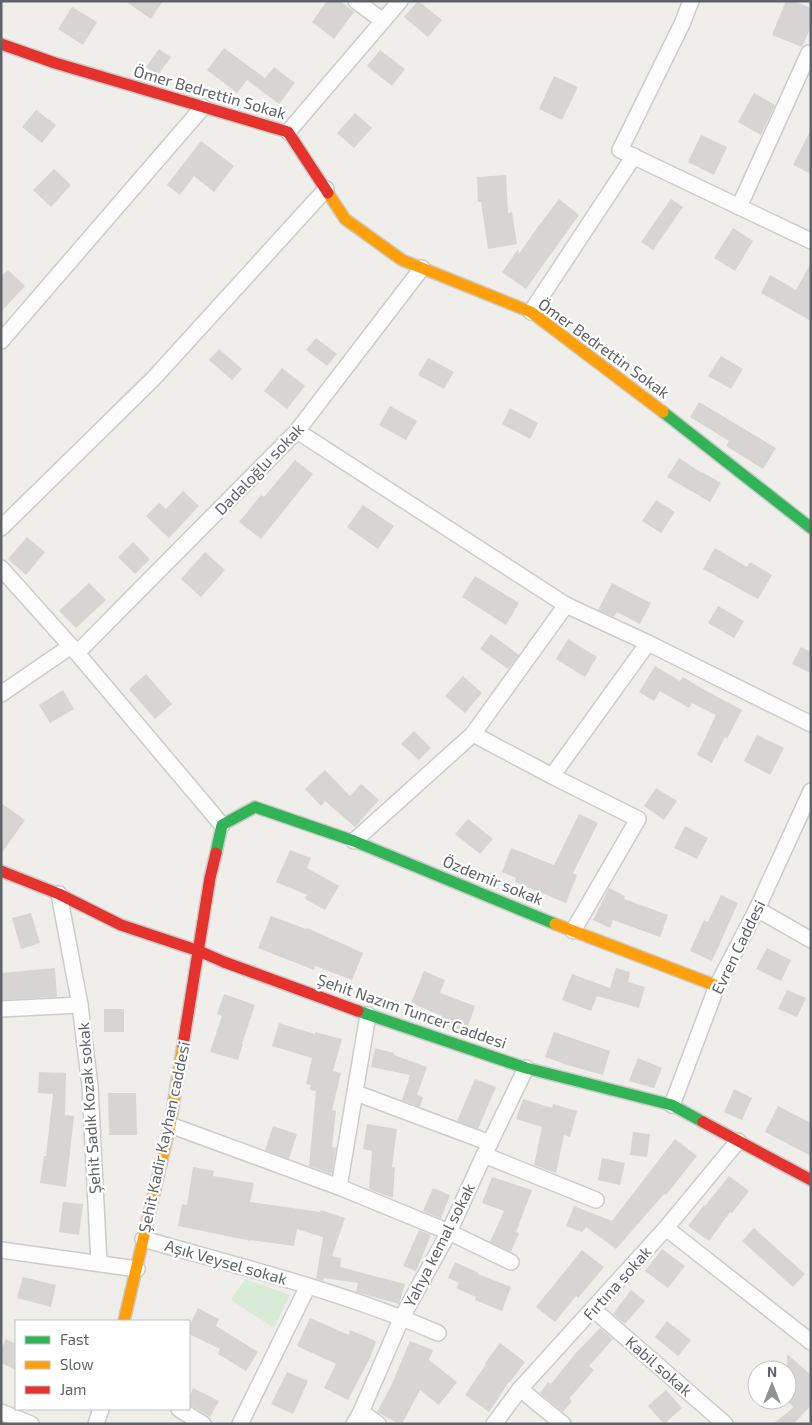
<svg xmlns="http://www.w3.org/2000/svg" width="812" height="1425" font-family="'Exo 2',sans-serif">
<rect width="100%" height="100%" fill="#efeeea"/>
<polygon fill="#d8ebd6" points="245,1279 290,1295 274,1328 231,1300"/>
<g fill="#d6d5d3">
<polygon points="125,1 163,1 151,19"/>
<polygon points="327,1 340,1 354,12 334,39 312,22"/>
<polygon points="418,1 442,20 428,37 404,17"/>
<polygon points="786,1 794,1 811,8 811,27 802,47 772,35"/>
<polygon points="72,7 97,22 83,45 58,29"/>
<polygon points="224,48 265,78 274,67 295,83 279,104 247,80 237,93 207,70"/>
<polygon points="159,49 171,57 158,75 146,67"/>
<polygon points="380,50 405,69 392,86 367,66"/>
<polygon points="554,76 578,87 562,120 539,109"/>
<polygon points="754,93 775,105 761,135 738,122"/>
<polygon points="36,110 56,125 42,143 22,127"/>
<polygon points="355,113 372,128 354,148 337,133"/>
<polygon points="811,129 811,174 793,165"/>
<polygon points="701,135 727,147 714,175 688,162"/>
<polygon points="201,141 234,166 214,192 194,176 180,195 167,185"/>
<polygon points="54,169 71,185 51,207 33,190"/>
<polygon points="506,175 508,213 512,212 517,244 488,249 481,202 478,202 477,177"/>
<polygon points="559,199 579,215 526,289 502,272 518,249 519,254 534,232"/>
<polygon points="671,199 683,207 653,250 641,242"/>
<polygon points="733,228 753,241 735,271 714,258"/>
<polygon points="811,263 811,321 761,293 770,275 796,290"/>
<polygon points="8,270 25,286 1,312 1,276"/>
<polygon points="316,338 337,354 327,366 306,350"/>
<polygon points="219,349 242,369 232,380 209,360"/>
<polygon points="721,356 743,369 731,389 708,376"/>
<polygon points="428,358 454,372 444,389 418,375"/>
<polygon points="282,368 305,386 287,409 264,391"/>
<polygon points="699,402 776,448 763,469 726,446 729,441 690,417"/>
<polygon points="390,406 417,421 406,440 379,425"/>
<polygon points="510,408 538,423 530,439 502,424"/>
<polygon points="679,458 702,473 702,472 721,483 710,502 667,477"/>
<polygon points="295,460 313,474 261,539 239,522 261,495 264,497"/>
<polygon points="183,491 199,506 169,538 146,516 159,503 166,509"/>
<polygon points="656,500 675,512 661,533 642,521"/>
<polygon points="363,505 394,526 378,549 347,527"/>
<polygon points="27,537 45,552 26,575 8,559"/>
<polygon points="133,542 150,559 135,574 118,557"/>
<polygon points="715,548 747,567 750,562 772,575 758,599 703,569"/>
<polygon points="205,552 225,570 201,597 181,579"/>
<polygon points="475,576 519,603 506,625 462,597"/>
<polygon points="89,583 106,600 76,628 59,611"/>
<polygon points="612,583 651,603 640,624 617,612 614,617 598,610"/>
<polygon points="718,606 744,621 734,638 708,623"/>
<polygon points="491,634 519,655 508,669 480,649"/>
<polygon points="568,639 597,657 585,677 556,659"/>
<polygon points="801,647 811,652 811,673 792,664"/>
<polygon points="655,666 680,681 683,677 701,688 742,710 727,739 725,737 712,763 697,755 716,715 692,703 689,708 660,691 654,701 639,692"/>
<polygon points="146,674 172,704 155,719 129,689"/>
<polygon points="463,676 482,693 465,713 445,696"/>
<polygon points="63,690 74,709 50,723 39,705"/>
<polygon points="414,731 431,748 419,760 401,744"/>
<polygon points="757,735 784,748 770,775 744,761"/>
<polygon points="325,770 350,796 361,784 379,800 355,827 325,801 321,806 305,789"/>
<polygon points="656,788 677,801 664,820 644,806"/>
<polygon points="1,803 25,820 1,854"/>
<polygon points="579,814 598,823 573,873 577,875 566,903 515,882 516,878 502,872 511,848 554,865"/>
<polygon points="468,819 493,839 480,854 455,834"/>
<polygon points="685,826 708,838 697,859 674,848"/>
<polygon points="290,850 311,858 307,868 339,886 325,910 305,899 307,895 276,882"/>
<polygon points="609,888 625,896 624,899 668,915 660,937 613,920 610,928 593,920"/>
<polygon points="721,895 738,903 712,961 690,951 704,920 708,922"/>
<polygon points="31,913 40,943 21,949 12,918"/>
<polygon points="271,916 306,929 307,928 363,953 352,980 315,966 314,970 258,948"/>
<polygon points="767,948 791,960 781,981 756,969"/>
<polygon points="55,968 57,997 1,1000 1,973"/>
<polygon points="616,968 630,972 628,982 645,987 639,1008 597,996 591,1011 562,1000 572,974 610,988"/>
<polygon points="424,971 445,980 440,993 475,1006 466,1032 439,1023 442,1016 411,1003"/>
<polygon points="787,990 806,998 797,1017 778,1009"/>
<polygon points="224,994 255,1005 242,1044 243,1044 238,1060 210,1052 222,1016 217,1014"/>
<rect x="104" y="1009" width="20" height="23"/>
<polygon points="279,1023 315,1034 315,1032 342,1039 333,1071 341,1073 332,1110 336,1111 332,1147 336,1148 332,1174 309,1166 316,1091 310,1090 311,1085 306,1084 312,1058 272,1046"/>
<polygon points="554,1032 610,1051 603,1075 567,1065 545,1057"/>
<polygon points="375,1048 394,1053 394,1055 427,1067 417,1095 423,1097 420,1107 402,1100 409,1079 408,1079 410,1075 371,1067"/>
<polygon points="638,1058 662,1068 654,1088 629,1081"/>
<polygon points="39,1072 66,1073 65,1115 74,1116 66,1187 40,1183 44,1156 46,1156 53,1094 38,1093"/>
<polygon points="475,1079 496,1087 478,1129 457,1121"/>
<polygon points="734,1089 752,1098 742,1120 724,1112"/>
<polygon points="108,1093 136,1093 137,1135 109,1135"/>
<polygon points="523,1099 552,1108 553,1104 577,1111 570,1137 564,1135 556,1173 534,1165 542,1127 516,1119"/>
<polygon points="778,1106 811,1123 811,1156 765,1132"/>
<polygon points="367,1124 397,1129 392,1167 395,1168 393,1198 369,1189 372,1151 363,1149"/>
<polygon points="273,1126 297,1134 289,1159 265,1150"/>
<polygon points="633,1132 650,1134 647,1157 630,1155"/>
<polygon points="675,1139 697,1156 666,1195 664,1194 616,1249 586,1227 582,1232 566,1226 574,1206 612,1221"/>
<polygon points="602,1158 625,1163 620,1185 598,1180"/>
<polygon points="193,1167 214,1171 213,1176 254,1183 250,1202 320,1212 321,1210 345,1218 332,1256 341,1258 340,1267 405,1284 399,1304 356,1292 358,1283 324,1278 323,1281 316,1279 323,1237 297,1229 294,1246 251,1240 251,1241 178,1226 182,1204 187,1205"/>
<polygon points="729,1176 749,1191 732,1213 730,1212 709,1241 688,1226 704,1205 705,1206"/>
<polygon points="492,1177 532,1190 516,1232 519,1233 511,1252 490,1242 504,1211 482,1203"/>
<polygon points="433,1188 450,1195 441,1219 423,1211"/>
<polygon points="63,1202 83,1204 79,1235 59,1232"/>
<polygon points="754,1228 805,1274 793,1287 742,1241"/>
<polygon points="419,1230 431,1235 416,1271 403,1266"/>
<polygon points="662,1249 685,1266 668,1288 645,1271"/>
<polygon points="582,1250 604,1267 578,1298 576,1296 555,1322 536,1307"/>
<polygon points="455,1262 479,1273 478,1274 511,1287 502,1311 475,1300 476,1297 456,1288 459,1283 448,1278"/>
<polygon points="23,1277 56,1285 51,1307 17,1298"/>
<polygon points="631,1290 645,1301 625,1324 613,1314"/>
<polygon points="198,1308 219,1319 216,1326 258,1352 246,1371 218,1354 220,1349 189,1334 189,1327"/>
<polygon points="310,1318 349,1335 350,1330 376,1341 370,1358 348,1400 324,1388 336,1364 297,1346"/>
<polygon points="667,1321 691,1340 678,1356 655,1337"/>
<polygon points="600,1328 613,1339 589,1366 594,1370 569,1399 572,1401 563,1412 540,1393 548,1382 551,1384 575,1354"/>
<polygon points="6,1339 16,1344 16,1370 1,1363 1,1349"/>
<polygon points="410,1341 433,1350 429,1360 457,1382 439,1405 420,1390 402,1424 399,1424 377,1412 391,1386"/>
<polygon points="500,1343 525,1362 510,1382 509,1382 489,1412 465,1395 486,1364 485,1363"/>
<polygon points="787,1354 811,1375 811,1405 794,1424 773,1424 794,1407 787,1401"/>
<polygon points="287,1372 308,1381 293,1414 271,1404"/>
<polygon points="193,1388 219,1401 210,1417 189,1404 189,1398"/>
<polygon points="666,1390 682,1408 664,1424 648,1406"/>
</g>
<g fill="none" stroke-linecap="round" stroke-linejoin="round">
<g stroke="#cbcccc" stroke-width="18">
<g id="street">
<polyline points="356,1 383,21"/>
<polyline points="691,1 682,24 620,150 811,241"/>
<polyline points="288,132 400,1"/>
<polyline points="739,207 809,53 811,54"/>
<polyline points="531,312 634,156"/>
<polyline points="1,341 203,107"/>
<polyline points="297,431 566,605 648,643 811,724"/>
<polyline points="1,528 154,378 326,189"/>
<polyline points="1,568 77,653 222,825"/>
<polyline points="77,653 297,431 422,268"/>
<polyline points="1,694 71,646"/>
<polyline points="473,734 552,776 638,819 573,931"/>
<polyline points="552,776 648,643"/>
<polyline points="354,841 473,734 566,605"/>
<polyline points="59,894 80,1005 90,1086 99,1263"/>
<polyline points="757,909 811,940"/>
<polyline points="1,1009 80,1005"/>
<polyline points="356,1093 490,1143"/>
<polyline points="672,1105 717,986 757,909 811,791"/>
<polyline points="170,1125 339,1187 449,1232 511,1262"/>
<polyline points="484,1155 596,1200"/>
<polyline points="339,1187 368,1015"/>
<polyline points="666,1228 811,1342"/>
<path d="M143,1239C242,1267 344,1292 438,1333"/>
<polyline points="1,1250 137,1269"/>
<polyline points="593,1309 725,1424"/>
<polyline points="520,1389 563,1424"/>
<polyline points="179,1409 203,1424"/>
<polyline points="1,1412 31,1424"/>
<polyline points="361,1412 378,1424"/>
<polyline points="96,1424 101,1409"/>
<polyline points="240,1424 308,1286"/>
<polyline points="354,1424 361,1412 402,1317 449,1232 484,1155 526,1068"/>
<polyline points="494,1424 520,1389 666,1228 738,1141"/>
</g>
</g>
<g stroke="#cacacb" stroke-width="14">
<g id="fast">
<polyline points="663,412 811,528"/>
<polyline points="216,853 222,825 255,807 354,841 555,924"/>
<polyline points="358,1011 526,1068 672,1105 703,1122"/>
</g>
</g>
<g stroke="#cacacb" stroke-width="14">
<g id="slow">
<polyline points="328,193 345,219 402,260 531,312 663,412"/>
<polyline points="555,924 717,986"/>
<polyline points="124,1321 170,1125 183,1045"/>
</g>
</g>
<g stroke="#cacacb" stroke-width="14">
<g id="jam">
<polyline points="1,44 55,63 288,132 328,193"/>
<polyline points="1,871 59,894 121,925 199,951 224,962 358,1011"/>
<polyline points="183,1045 210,878 216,853"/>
<polyline points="703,1122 811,1180"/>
</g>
</g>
<use href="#street" stroke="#fdfcfc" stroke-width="15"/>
<use href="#fast" stroke="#30b455" stroke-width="11"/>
<use href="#slow" stroke="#ff9f0a" stroke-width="11"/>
<use href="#jam" stroke="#e5322d" stroke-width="11"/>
</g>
<g text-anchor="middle" stroke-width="4.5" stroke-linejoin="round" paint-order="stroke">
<g font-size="16" fill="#5f6368" stroke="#fff">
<text transform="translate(210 92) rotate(16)" y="6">Ömer Bedrettin Sokak</text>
<text transform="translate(604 348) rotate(36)" y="6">Ömer Bedrettin Sokak</text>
<text transform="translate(259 469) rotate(-46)" y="6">Dadaloğlu sokak</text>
<text transform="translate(493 880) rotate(22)" y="6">Özdemir sokak</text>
<text transform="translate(738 947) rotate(-64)" y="6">Evren Caddesi</text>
<text transform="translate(412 1011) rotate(19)" y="6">Şehit Nazım Tuncer Caddesi</text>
<text transform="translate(89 1108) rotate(-94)" y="6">Şehit Sadık Kozak sokak</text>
<text transform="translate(164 1137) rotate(-78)" y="6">Şehit Kadir Kayhan caddesi</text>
<text transform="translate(439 1245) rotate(-63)" y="6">Yahya kemal sokak</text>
<text transform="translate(226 1262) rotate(16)" y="6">Aşık Veysel sokak</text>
<text transform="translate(617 1283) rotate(-48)" y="6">Fırtına sokak</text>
<text transform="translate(659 1366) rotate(41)" y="6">Kabil sokak</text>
</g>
</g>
<rect width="812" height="1425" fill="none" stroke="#5f6368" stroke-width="5"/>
<rect x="15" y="1320" width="175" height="90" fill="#ffffff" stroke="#bfc1c3"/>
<rect x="25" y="1336" width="25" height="8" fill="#30b455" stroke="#bfc1c3"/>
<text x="60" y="1345" font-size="15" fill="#5f6368">Fast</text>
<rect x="25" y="1361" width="25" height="8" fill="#ff9f0a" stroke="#bfc1c3"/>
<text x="60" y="1370" font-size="15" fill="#5f6368">Slow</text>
<rect x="25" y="1386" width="25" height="8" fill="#e5322d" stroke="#bfc1c3"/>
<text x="60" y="1395" font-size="15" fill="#5f6368">Jam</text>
<g transform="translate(772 1385)"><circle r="24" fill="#ffffff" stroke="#bfc1c3"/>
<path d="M0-4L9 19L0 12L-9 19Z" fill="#919496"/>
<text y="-8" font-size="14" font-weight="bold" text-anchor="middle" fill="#5f6368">N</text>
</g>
</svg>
